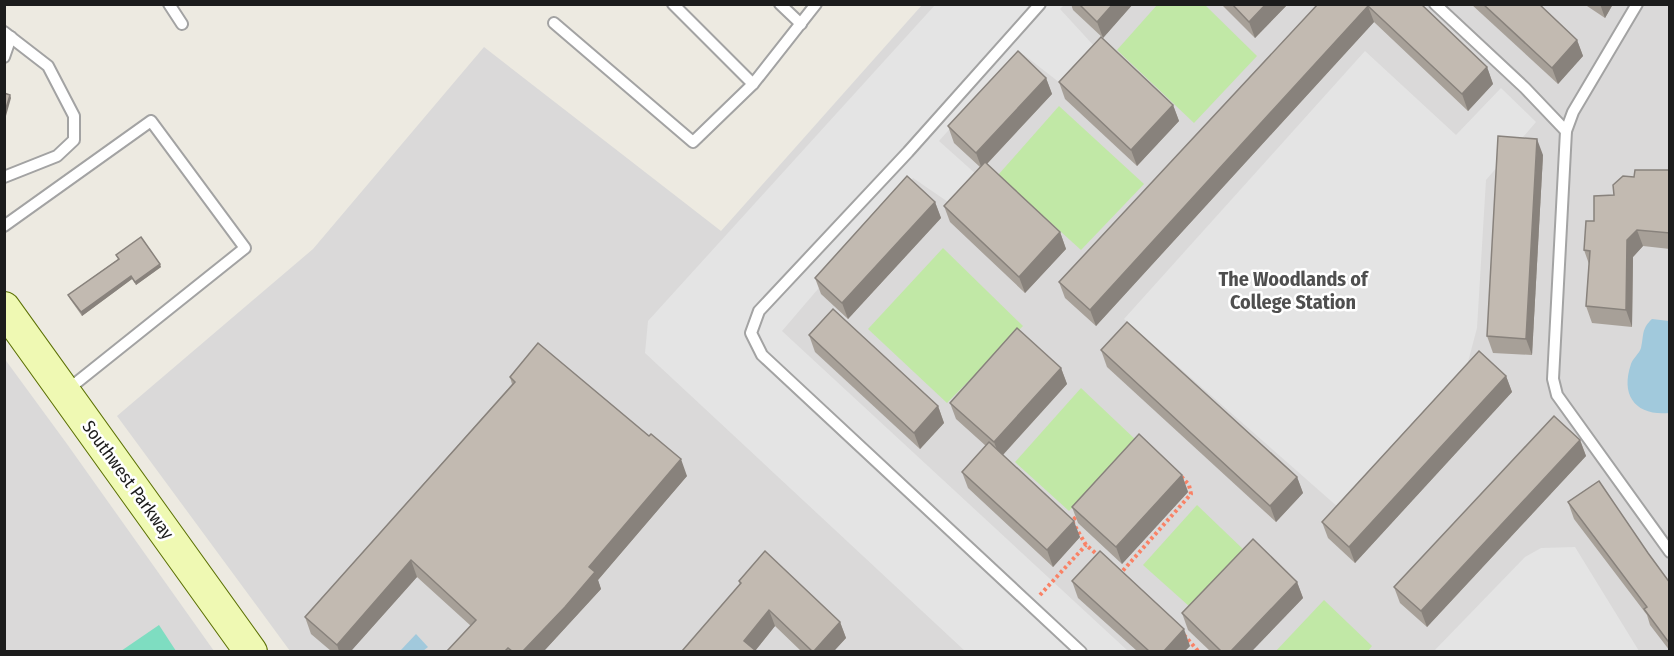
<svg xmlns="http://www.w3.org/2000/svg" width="1674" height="656" font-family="'Fira Sans Condensed',sans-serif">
<rect width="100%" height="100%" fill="#edeae1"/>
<g fill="#dad9d9">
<polygon points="922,5 1669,5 1669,651 290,651 117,416 313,249 484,47 721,231"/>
<polygon points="4,358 67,444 214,651 5,651"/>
</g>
<g fill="#c1e8a6">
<polygon points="1204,4 1257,56 1194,123 1117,50 1157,5"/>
<polygon points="1059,106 1144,184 1081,250 998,175"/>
<polygon points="943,248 1023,326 947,403 868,329"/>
<polygon points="1081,388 1137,441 1069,511 1015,462"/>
<polygon points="1197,505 1245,551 1190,607 1143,565"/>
<polygon points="1324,600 1372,646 1368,651 1275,652"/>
</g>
<polygon fill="#7eddc1" points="159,625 176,651 121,651"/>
<g fill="#e4e4e4">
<polygon points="935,5 1064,5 1060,9 1095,47 1060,83 1019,51 939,141 977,175 951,204 913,178 782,331 1128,651 965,651 645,353 648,321"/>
<polygon points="1365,51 1456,135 1501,88 1536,122 1486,180 1477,328 1468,362 1339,508 1124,319"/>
<polygon points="1575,547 1639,651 1434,651 1525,557 1541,548"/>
</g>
<g fill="#a1c9dc">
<path d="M1652,319L1669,321V413C1636,416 1620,396 1631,364C1633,358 1639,354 1641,348C1644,336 1641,329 1652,319Z"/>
<polygon points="416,634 428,647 423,651 400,651"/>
</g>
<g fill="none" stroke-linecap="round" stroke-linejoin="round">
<g stroke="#a3a3a3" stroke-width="14">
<g id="service">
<polyline points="169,4 182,24"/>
<polyline points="673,4 753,84 816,4"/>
<polyline points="780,4 801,24"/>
<polyline points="1040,4 908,152 759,311 751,333 762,355 1081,652"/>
<polyline points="1435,4 1525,88 1566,131"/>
<polyline points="1637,4 1573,112 1566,131 1553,379 1557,395 1670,552"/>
<polyline points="554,23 693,142 753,84"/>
<polyline points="4,32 48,66 74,116 74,140 57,156 4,177"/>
<polyline points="4,57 11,37"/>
<polyline points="4,226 151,121 245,248 66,391"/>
</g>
</g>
<g stroke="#5c7105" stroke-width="34">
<polyline id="secondary" points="4,308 251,652"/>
</g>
<g stroke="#f98266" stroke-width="4" stroke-dasharray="3 3" stroke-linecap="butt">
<polyline points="1080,513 1072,521 1086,545 1099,556"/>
<polyline points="1119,575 1191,494 1189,485 1181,476"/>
<polyline points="1040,595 1086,545"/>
<polyline points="1184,635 1199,652"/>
</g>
<use href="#service" stroke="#fff" stroke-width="10"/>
<use href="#secondary" stroke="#eff9b3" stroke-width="32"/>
</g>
<g fill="#a7a098">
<polygon points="1071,4 1133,4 1103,38 1073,10"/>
<polygon points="1221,4 1288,4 1255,38"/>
<polygon points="1318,4 1421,4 1487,67 1493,84 1468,111 1374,22 1096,326 1065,298 1059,282"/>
<polygon points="1471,4 1539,4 1577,40 1583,56 1558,84"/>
<polygon points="1584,4 1613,4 1605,18"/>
<polygon points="1046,78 1052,94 987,164 1060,232 1066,249 1025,293 950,222 944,206 980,167 954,143 948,126"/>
<polygon points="1059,82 1173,105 1179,121 1137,166 1065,99"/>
<polygon points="1543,155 1532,355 1493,353 1487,336"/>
<polygon points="1670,170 1670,249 1643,246 1633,257 1632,327 1592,323 1586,306 1589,264 1584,250 1594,221 1614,195 1634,177"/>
<polygon points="935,202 941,218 848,319 821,294 815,278"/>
<polygon points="116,255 161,267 136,285 132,279 82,316 70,299 68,295 118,259"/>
<polygon points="809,335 938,406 944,423 920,449 815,352"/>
<polygon points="1101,350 1297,477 1303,493 1276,522 1107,367"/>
<polygon points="1061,368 1067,384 1003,455 1080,537 1053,567 968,488 962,472 986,446 956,419 950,403"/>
<polygon points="1506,376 1512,392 1355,563 1328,538 1322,522"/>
<polygon points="510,377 687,476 598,580 601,589 544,651 447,651 471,626 417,577 351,651 331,651 311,634 305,617 512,384"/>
<polygon points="1580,440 1586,456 1427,627 1400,603 1394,587"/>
<polygon points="1182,475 1188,492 1122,564 1078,523 1072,507"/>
<polygon points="1568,502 1648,553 1670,583 1670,651 1650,625 1647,615 1574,519"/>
<polygon points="739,581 840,622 846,638 834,651 801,651 775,626 755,651 682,651 740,585"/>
<polygon points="1072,581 1190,646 1185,651 1137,651 1078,598"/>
<polygon points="1297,582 1303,598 1252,651 1210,651 1188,630 1182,613"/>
</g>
<g fill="#88827c">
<polygon points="1113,4 1133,4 1103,38 1097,22"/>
<polygon points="1266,4 1288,4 1255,38 1249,22"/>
<polygon points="1600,4 1613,4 1605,18"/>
<polygon points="1368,6 1374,22 1096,326 1090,310"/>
<polygon points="1577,40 1583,56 1558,84 1552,68"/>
<polygon points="1487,67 1493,84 1468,111 1462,94"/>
<polygon points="1046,78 1052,94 982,169 976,153"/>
<polygon points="10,95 11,98 4,123 4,115"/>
<polygon points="1173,105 1179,121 1137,166 1131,150"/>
<polygon points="1537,139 1543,155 1532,355 1526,339"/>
<polygon points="935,202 941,218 848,319 842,303"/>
<polygon points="1637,230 1643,246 1633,257 1632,327 1626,310 1627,240"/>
<polygon points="1060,232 1066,249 1025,293 1019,277"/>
<polygon points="160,264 161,267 136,285 135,282"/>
<polygon points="131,276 132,279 82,316 81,312"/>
<polygon points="1061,368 1067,384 1000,458 994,442"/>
<polygon points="1506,376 1512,392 1355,563 1349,547"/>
<polygon points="938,406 944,423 920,449 914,433"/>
<polygon points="1580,440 1586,456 1427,627 1421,611"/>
<polygon points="681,459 687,476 598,580 601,589 544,651 523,651 589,567"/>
<polygon points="1182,475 1188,492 1122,564 1116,547"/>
<polygon points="1297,477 1303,493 1276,522 1270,506"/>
<polygon points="1074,521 1080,537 1053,567 1047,550"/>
<polygon points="411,560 417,577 351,651 339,651 337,645"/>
<polygon points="1297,582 1303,598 1252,651 1231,651"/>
<polygon points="769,610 775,626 755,651 744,641"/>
<polygon points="840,622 846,638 834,651 814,651"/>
<polygon points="1184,629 1190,646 1185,651 1164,651"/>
</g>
<g fill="#c2bab1" stroke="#88827c" stroke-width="1.5">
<polygon points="1079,4 1113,4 1097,22"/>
<polygon points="1232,4 1266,4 1249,22"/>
<polygon points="1318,4 1421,4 1487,67 1462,94 1368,6 1090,310 1059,282"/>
<polygon points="1483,4 1539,4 1577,40 1552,68"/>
<polygon points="1101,37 1173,105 1131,150 1059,82"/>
<polygon points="1018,51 1046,78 976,153 948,126"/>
<polygon points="4,93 10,95 4,115"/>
<polygon points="1498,136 1537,139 1526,339 1487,336"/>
<polygon points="985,162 1060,232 1019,277 944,206"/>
<polygon points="1635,170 1670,170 1670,233 1637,230 1627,240 1626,310 1586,306 1590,251 1584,250 1586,221 1594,221 1594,196 1614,195 1613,185 1623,176 1634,177"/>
<polygon points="907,176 935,202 842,303 815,278"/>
<polygon points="141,237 160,264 135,282 131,276 81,312 68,295 119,259 116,255"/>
<polygon points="833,309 938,406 914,433 809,335"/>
<polygon points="1127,322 1297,477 1270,506 1101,350"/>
<polygon points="1017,328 1061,368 994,442 950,403"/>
<polygon points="538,343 649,436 651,434 681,459 589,567 595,572 565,607 523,651 512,651 508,648 505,651 447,651 476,620 411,560 337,645 305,617 515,382 510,377"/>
<polygon points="1479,351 1506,376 1349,547 1322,522"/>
<polygon points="1554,416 1580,440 1421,611 1394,587"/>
<polygon points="1139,434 1182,475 1116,547 1072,507"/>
<polygon points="989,442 1074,521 1047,550 962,472"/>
<polygon points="1599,481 1648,553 1670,583 1670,644 1644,609 1647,607 1568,502"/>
<polygon points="1253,539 1297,582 1231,651 1221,651 1182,613"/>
<polygon points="765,551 840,622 814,651 812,651 769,610 744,641 756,651 682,651 741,583 739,581"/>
<polygon points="1100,551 1184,629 1164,651 1149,651 1072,581"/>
</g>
<g text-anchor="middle" stroke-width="5" stroke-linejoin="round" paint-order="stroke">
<g font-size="18" fill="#1c1c1c" stroke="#fff">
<text transform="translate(128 480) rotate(54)" y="6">Southwest Parkway</text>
</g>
<g font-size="20" font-weight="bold" fill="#4f4f4f" stroke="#fff">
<text x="1293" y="286">The Woodlands of<tspan x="1293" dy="23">College Station</tspan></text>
</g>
</g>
<rect width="1674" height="656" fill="none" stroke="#1c1c1c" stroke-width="12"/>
</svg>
